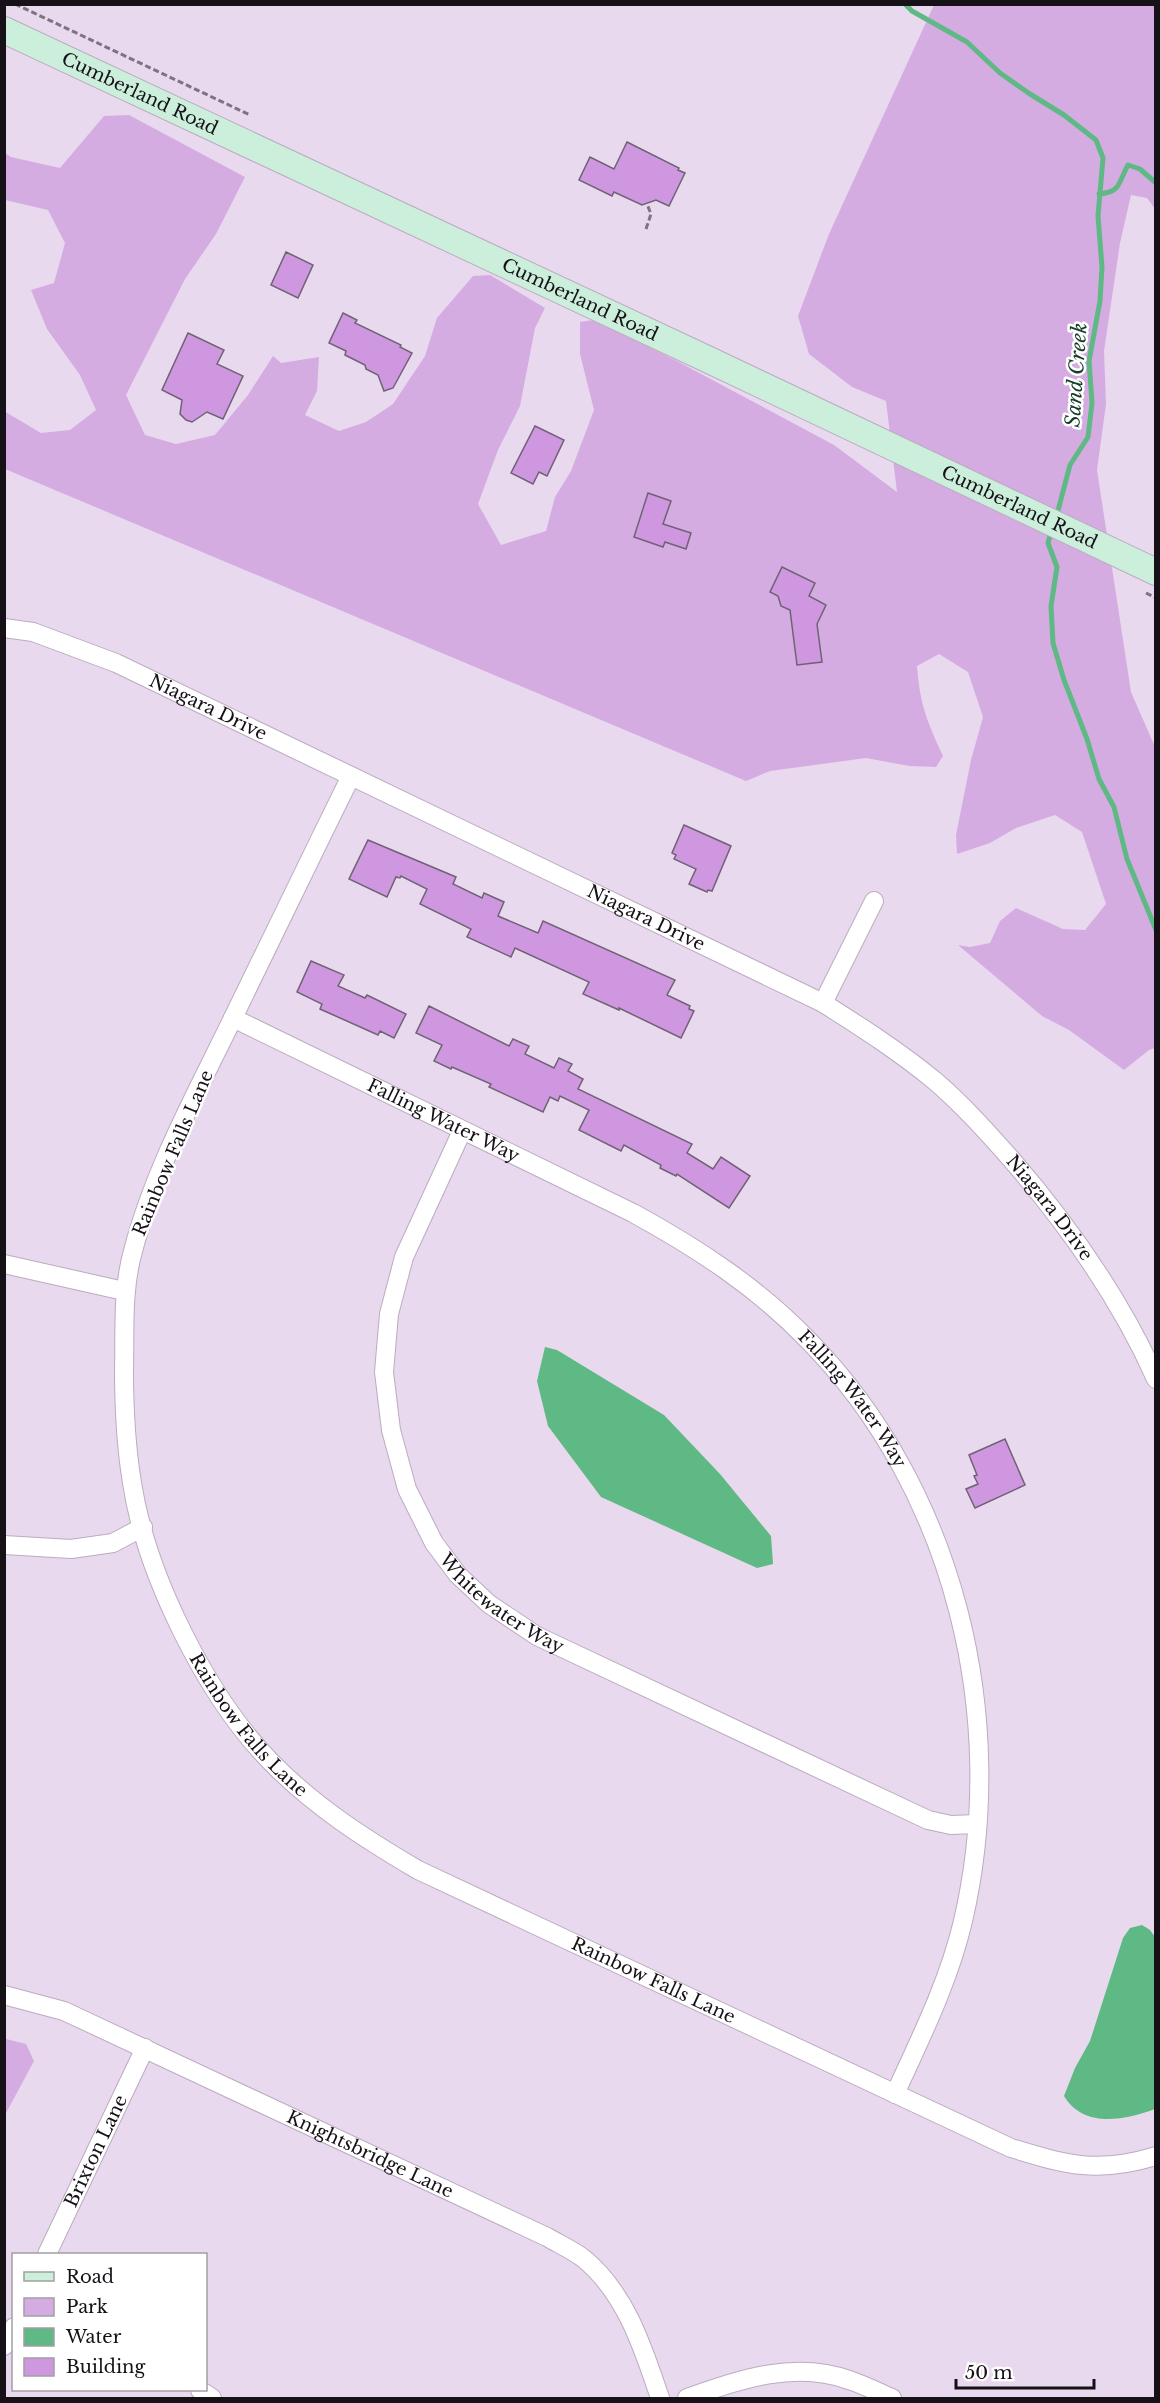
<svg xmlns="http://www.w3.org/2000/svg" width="1160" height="2403" font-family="'Libre Baskerville',serif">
<rect width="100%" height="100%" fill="#e8d9ee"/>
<g fill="#d5ace2">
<path d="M934,5H1155V209L1147,198L1131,195L1120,243L1104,351L1106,404L1097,470L1131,692L1155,747V1048L1149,1050L1124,1070L1069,1030L1042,1016L958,945L970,947L990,943L1000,921L1016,908L1063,929L1085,930L1106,904L1082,832L1055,815L1016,828L990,843L957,854L956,835L971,760L983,717L968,672L939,654L917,666C920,705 927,721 943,756L936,767L909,766L866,758L770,771L746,781L5,469L4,411L41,433L70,430L96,410L80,375L47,329L31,290L54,283L65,243L48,210L5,200V153L11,157L60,168L104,116L129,115L245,177L216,234L185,279L126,395L145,435L176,444L215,435L248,395L273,356L281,363L319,357L317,391L305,415L339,431L366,422L393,404L425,356L437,318L473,276L490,275L545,308L535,328L520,406L498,450L478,504L501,545L546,531L555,497L571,471L594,410L580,354V322L594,320L675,360L834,445L897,492L886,401L852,387L809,354L798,316L829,234Z"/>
<polygon points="6,2039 26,2044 34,2061 5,2115 4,2042"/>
</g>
<g fill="#5fb984">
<polygon points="545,1347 557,1350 664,1415 720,1474 771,1536 773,1564 757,1568 601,1497 548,1426 537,1381"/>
<path d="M1142,1925L1150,1930L1155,1937V2109C1125,2120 1084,2129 1064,2096L1075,2068L1090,2041L1123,1938L1130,1928Z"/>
</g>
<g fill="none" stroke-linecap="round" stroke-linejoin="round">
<g stroke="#5fb984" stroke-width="5">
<polyline points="905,4 912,11 967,42 1000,73 1030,94 1064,115 1096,140 1103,158 1098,216 1102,267 1100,301 1089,361 1092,403 1088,437 1070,465 1056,518"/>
<path d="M1099,194C1122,192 1118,182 1128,165L1140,169L1156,183"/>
<polyline points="1052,529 1048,543 1057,567 1051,606 1053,643 1064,680 1087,739 1099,779 1114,807 1127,859 1156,930"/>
</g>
</g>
<g fill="#ce97e0" stroke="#6f6274" stroke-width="1.5">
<polygon points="627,142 679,168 678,170 685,173 669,206 656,200 642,205 614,192 612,196 579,180 590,157 614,169"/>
<polygon points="286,252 313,265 298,298 271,285"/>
<polygon points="343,313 357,320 355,323 401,345 400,347 412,353 393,388 384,391 378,375 366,369 365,365 345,355 346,351 329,343"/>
<polygon points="188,333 224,350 217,364 243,376 223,419 207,412 192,422 186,420 180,414 182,400 162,390"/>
<polygon points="535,426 564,440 547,476 539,472 533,484 511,473"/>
<polygon points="648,493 671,501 663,524 691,533 686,549 665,542 663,547 634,537"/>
<polygon points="782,567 815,583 809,596 826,605 817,624 822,662 797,665 790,610 781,606 778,596 770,592"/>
<polygon points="684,825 731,846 712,891 708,890 707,892 689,884 696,869 674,859 676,855 672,853"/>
<polygon points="368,840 456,877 453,884 482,898 484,893 504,902 498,916 538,933 543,921 675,980 667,995 690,1006 689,1009 694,1011 681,1038 619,1008 619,1010 583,994 589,982 515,948 511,957 467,937 471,929 420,904 427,889 401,876 400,878 396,877 387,897 349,879"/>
<polygon points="311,961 344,975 338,986 365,998 367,995 406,1014 394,1038 380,1031 378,1035 320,1009 322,1004 297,992"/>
<polygon points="429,1006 509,1046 513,1039 529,1046 525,1054 554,1068 559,1058 572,1064 568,1071 583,1079 578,1089 692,1144 687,1153 713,1169 721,1157 750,1176 729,1208 677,1174 676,1176 660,1168 661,1165 624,1145 621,1151 579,1130 589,1110 560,1096 558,1101 550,1097 543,1112 489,1087 491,1084 452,1067 451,1069 434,1061 442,1045 416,1033"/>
<polygon points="1005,1439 1025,1485 975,1508 966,1489 978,1484 974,1476 977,1475 969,1455"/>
</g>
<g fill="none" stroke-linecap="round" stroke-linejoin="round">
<g stroke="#bbacc0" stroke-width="20">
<g id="minor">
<path id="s1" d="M4,628L33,632L116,663L823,1003C861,1027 900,1052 935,1081C963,1105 987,1132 1011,1159C1069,1226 1120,1298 1156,1379"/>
<path id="s2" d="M351,776C311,857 272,938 232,1020C196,1094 154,1170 133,1251C122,1290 125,1330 124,1370C124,1408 126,1446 132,1483C146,1574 206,1696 271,1762C314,1806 365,1839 418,1870L1011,2148C1067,2165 1097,2174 1156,2156"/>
<polyline points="823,1003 874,901"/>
<path id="s3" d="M233,1018L633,1213C697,1248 757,1287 808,1340C955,1489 1010,1719 963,1921C949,1981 921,2037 895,2094"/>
<path id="s4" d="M462,1131L404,1257L389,1314L384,1372L391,1430L407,1489L434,1543L458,1575L489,1604L537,1636L928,1820L951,1825L977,1824"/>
<polyline points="4,1264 124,1291"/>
<polyline points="4,1545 71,1549 113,1543 143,1527"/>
<path id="s5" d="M4,1995L64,2011L547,2237C559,2244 572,2250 583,2258C626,2293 643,2348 660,2398"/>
<path id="s6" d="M47,2254L145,2048"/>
<polyline points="4,2346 14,2327"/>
<polyline points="200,2390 212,2398"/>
<path d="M687,2398C739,2380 794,2360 849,2380C864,2385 878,2392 892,2398"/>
</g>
</g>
<g stroke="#bbacc0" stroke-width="28">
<g id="secondary">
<path id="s7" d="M4,30L707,359L1156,572"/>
</g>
</g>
<g stroke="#7d7381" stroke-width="3" stroke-dasharray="6 3" stroke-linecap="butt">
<polyline points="15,4 250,115"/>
<polyline points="646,229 651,214 647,204"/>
<polyline points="1146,593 1156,598"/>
</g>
<use href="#minor" stroke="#fff" stroke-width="18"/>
<use href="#secondary" stroke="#cbefdb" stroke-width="26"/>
</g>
<g text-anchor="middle" stroke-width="5" stroke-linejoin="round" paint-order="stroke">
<g font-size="18" fill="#161017" stroke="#fff">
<text dy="6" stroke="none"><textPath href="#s7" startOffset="150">Cumberland Road</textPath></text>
<text dy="6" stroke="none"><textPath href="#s7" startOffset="636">Cumberland Road</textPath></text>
<text dy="6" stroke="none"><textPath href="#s7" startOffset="1122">Cumberland Road</textPath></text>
<text dy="6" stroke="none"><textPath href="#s1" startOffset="220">Niagara Drive</textPath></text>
<text dy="6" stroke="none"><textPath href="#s1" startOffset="706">Niagara Drive</textPath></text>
<text dy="6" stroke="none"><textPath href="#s3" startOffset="234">Falling Water Way</textPath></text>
<text transform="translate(173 1153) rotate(-67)" y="6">Rainbow Falls Lane</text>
<text dy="6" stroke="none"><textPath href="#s1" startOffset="1210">Niagara Drive</textPath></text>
<text dy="6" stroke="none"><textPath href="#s3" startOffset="736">Falling Water Way</textPath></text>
<text dy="6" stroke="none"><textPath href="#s4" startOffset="528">Whitewater Way</textPath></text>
<text dy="6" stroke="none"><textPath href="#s2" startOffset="1029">Rainbow Falls Lane</textPath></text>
<text dy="6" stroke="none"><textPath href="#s2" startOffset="1515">Rainbow Falls Lane</textPath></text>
<text dy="6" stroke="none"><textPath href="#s6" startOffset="114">Brixton Lane</textPath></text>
<text dy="6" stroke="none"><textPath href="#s5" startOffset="400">Knightsbridge Lane</textPath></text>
</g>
<g font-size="20" font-style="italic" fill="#153c26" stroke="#fff">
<text transform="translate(1076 375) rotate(-86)" y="7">Sand Creek</text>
</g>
</g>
<rect width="1160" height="2403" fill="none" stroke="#161017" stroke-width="12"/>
<rect x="12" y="2253" width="195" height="138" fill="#ffffff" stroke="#a29fa2" stroke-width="1.5"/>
<rect x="24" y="2272" width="30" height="9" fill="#cbefdb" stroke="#a29fa2" stroke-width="1.5"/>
<text x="66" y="2283" font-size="18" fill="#161017">Road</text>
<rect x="24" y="2298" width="30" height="18" fill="#d5ace2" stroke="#a29fa2" stroke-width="1.5"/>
<text x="66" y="2313" font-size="18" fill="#161017">Park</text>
<rect x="24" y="2328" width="30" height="18" fill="#5fb984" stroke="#a29fa2" stroke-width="1.5"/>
<text x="66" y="2343" font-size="18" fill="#161017">Water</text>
<rect x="24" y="2358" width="30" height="18" fill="#ce97e0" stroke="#a29fa2" stroke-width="1.5"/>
<text x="66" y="2373" font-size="18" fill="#161017">Building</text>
<path d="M956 2379v9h138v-9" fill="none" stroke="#161017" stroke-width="3"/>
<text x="965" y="2379" font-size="18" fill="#161017" stroke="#ffffff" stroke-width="4.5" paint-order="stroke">50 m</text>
</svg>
